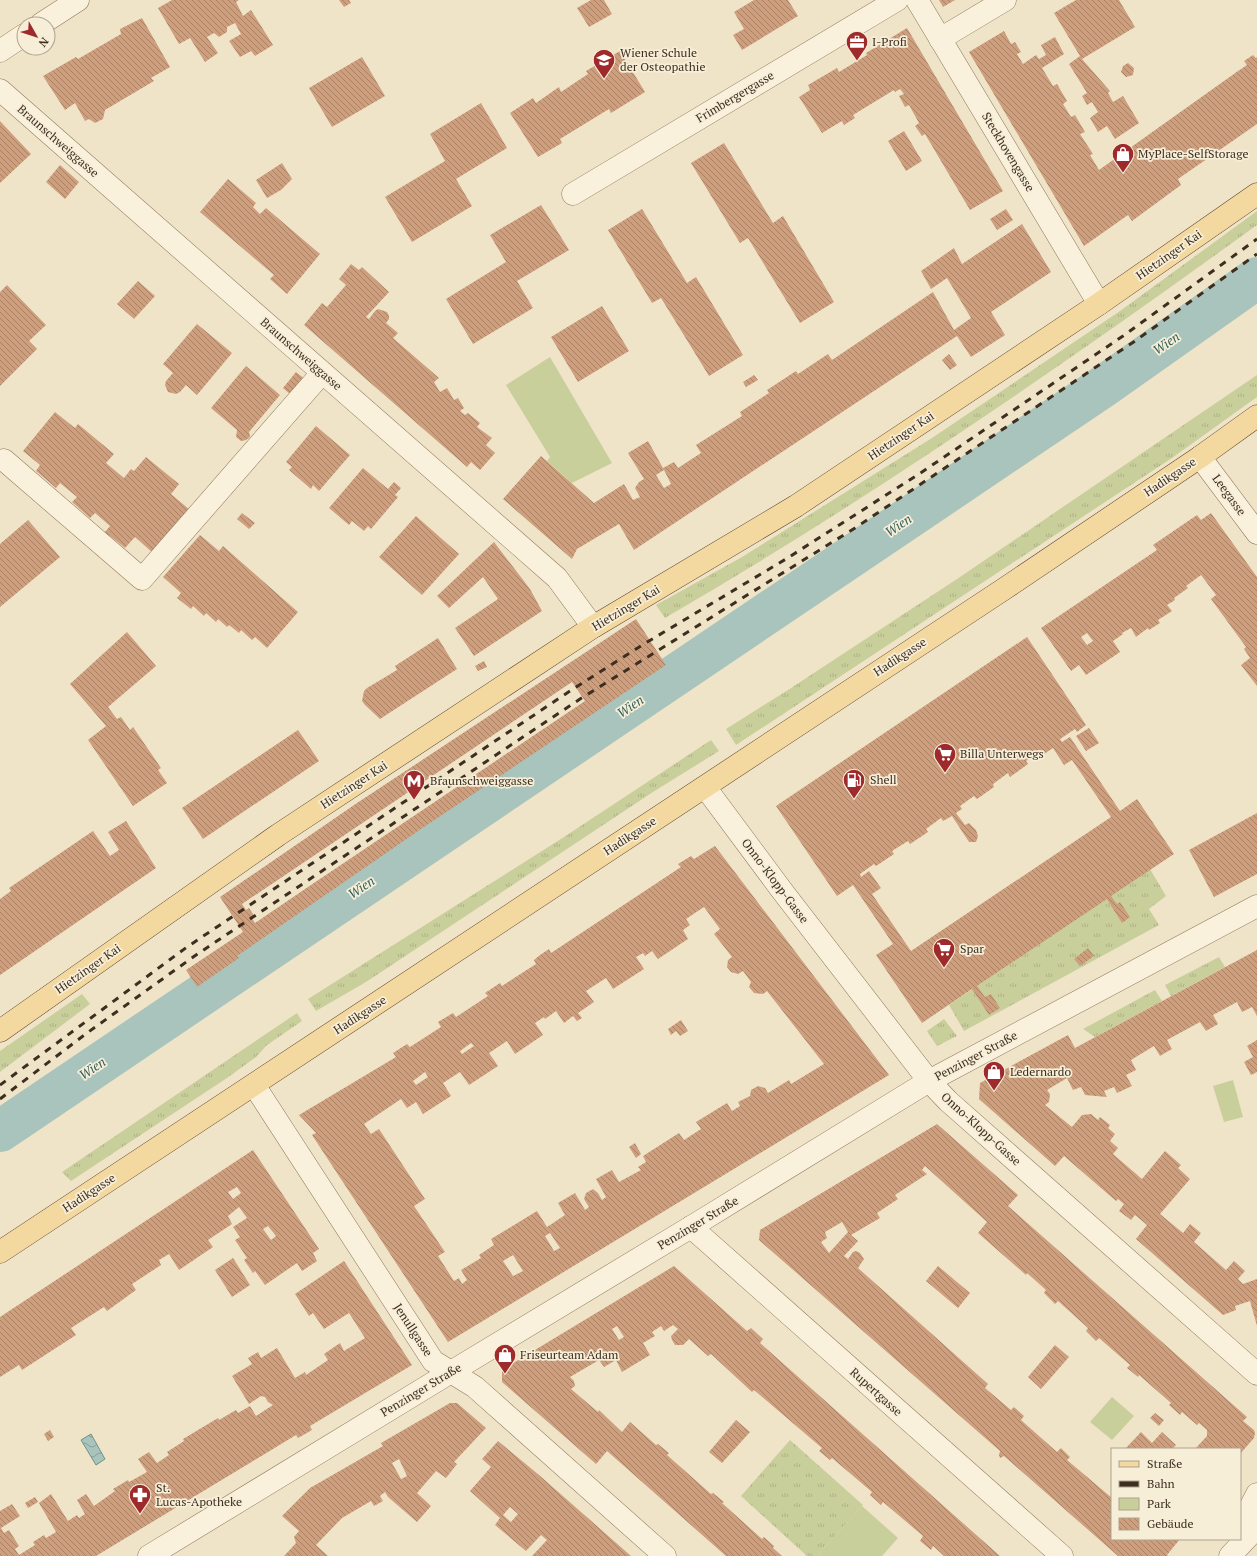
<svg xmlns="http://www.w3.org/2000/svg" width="1257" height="1556" font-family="'PT Serif',serif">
<defs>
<pattern id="grass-tufts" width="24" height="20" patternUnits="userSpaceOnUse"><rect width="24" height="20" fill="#c9cf9b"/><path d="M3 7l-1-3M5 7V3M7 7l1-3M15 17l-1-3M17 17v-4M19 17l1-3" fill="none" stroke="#aeb285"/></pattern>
<pattern id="water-waves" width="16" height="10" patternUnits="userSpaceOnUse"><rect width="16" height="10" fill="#a9c4bc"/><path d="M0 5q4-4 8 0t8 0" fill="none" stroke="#8ba098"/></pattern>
<pattern id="building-back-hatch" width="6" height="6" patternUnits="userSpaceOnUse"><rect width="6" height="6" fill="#cf9f7d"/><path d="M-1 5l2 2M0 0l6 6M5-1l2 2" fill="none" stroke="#a98266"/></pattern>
</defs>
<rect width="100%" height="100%" fill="#f0e4c8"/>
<g fill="url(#grass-tufts)">
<path d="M1257,211V225C1065,364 870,499 665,618L656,605L742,557L932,438L1120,311Z"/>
<polygon points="1257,375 1257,397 1172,458 736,745 726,729 788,690 957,579"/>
<polygon points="711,740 719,751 653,792 366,982 316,1011 308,999 564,837"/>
<polygon points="1150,869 1166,896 1149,909 1159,925 964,1031 949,1005"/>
<polygon points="1219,957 1225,967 1171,996 1165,985"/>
<polygon points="1155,990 1162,1001 1095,1037 1083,1029"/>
<polygon points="82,994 90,1004 0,1072 0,1051"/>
<polygon points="297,1013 302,1021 267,1045 256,1057 227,1078 71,1181 62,1172"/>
<polygon points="944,1019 957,1036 937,1046 927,1031"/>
<polygon points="790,1440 863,1505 817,1556 807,1556 741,1496"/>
</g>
<g fill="#c9cf9b">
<polygon points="550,357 612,463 572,483 547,461 550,457 506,385"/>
<polygon points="1233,1080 1243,1117 1224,1122 1213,1086"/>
<polygon points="1112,1397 1134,1416 1112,1440 1090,1422"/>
<polygon points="862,1506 898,1538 882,1556 817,1556"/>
</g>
<polygon fill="url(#water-waves)" stroke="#6f938a" points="91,1434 105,1459 96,1465 81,1440"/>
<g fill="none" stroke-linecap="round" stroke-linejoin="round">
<polyline stroke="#a9c4bc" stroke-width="42" points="0,1131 1104,386 1257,278"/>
</g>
<g fill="url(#building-back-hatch)" fill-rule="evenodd">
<polygon points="172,0 239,0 236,2 243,16 251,10 273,45 255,56 251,51 240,57 229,41 241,34 235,23 227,27 227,32 219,37 214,33 207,37 218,53 205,62 190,38 179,44 158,8"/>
<polygon points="339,0 349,0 351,3 344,7"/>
<polygon points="591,0 604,0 612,14 589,27 577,8"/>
<polygon points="754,0 788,0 798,16 742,50 733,35 744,29 734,12"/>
<polygon points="939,0 955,0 943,7"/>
<polygon points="1076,0 1119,0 1135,27 1082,59 1110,91 1108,93 1113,102 1123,96 1139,123 1115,139 1107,126 1098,132 1090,118 1098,112 1092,102 1087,105 1082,96 1087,93 1069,64 1080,56 1054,13"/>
<polygon points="142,18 170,67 151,78 154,81 105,110 103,119 95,123 89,119 85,121 75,103 65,110 43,76 76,57 78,59 121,34 120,29"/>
<polygon points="907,28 1003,191 970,210 925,134 922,136 915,126 919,123 909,105 905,107 899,96 904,94 900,89 895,92 894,90 853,115 855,118 844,125 842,121 822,133 799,97 810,90 808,85 837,68 839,72 867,55 866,53"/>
<polygon points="1004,31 1011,44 1015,42 1021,52 1017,54 1023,64 1036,55 1039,59 1046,55 1041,45 1055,37 1064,54 1042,68 1053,86 1057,84 1067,101 1063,104 1071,117 1075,115 1085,132 1080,134 1093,154 1090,155 1099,170 1238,71 1247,65 1244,61 1253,55 1256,58 1257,57 1257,124 1178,179 1181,185 1132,221 1128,215 1084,246 969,52"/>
<polygon points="620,51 645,92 611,113 609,109 560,139 562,143 538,157 510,113 533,98 536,103 559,87 561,92 588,74 586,71"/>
<polygon points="362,57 385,96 332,127 309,88"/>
<polygon points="1128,63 1134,68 1133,75 1126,77 1121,72 1123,66"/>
<polygon points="481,103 507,148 456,179 472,206 412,242 385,197 445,161 430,134"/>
<polygon points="0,121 31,154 0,183"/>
<polygon points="904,131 922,161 906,171 888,141"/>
<polygon points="724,143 773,223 783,216 834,302 800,323 748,238 740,243 691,163"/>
<polygon points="282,163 292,179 281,190 267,198 256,180"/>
<polygon points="60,165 79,182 65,199 46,182"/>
<polygon points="228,179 256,203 253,207 260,214 266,208 320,254 287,294 270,279 274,275 200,212"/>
<polygon points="541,205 569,250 517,281 533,308 473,344 446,299 506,262 490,235"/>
<polygon points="642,209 687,283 696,277 743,355 709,376 661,298 652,303 608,230"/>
<polygon points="1006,209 1013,220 997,230 990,219"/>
<path d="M1022,224L1051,272L991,312L1005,335L971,357L957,336L634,550L619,524L577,549L572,559L503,499L541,456L594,503L624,484L633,500L640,497L635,488L639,482L644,479L628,453L648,441L663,468L674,462L678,468L701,453L696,445L742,416L740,412L769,393L767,390L796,371L798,374L828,354L832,360L933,292L954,330L971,318L947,278L931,289L921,271L954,248L962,264ZM664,470L671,484L664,488L656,475Z"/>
<polygon points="351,264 359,270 362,267 389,292 366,317 369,319 375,311 378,309 387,312 389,316 389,319 386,323 398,333 393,338 439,378 434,382 440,392 447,388 454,400 458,398 464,408 460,411 465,415 468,413 480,423 477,427 492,438 486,445 495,453 480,470 471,462 467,467 304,325 322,303 327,307 346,285 339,279"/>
<polygon points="138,281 155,296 134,319 117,304"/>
<polygon points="7,285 46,325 29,341 37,349 0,386 0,292"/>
<polygon points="602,306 629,351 578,382 551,337"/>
<polygon points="197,324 232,353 197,395 186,385 180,392 176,394 168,392 165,385 166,381 173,373 163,364"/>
<polygon points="949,354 957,365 950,370 942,360"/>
<polygon points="246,366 280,395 249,432 250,436 249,438 246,440 241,441 236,437 237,430 211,408"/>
<polygon points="296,372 306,380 292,396 283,388"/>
<polygon points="754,375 758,380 746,387 743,382"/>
<polygon points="55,412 75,428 78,424 114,454 106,463 124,478 131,469 134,471 146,457 179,484 171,494 190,510 153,553 135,537 125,548 105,532 110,526 95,513 90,518 72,502 77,497 60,483 56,488 36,471 40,465 23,451"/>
<polygon points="316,426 350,455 319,491 313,485 311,489 289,470 292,467 286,462"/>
<polygon points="363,468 388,489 394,482 401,488 395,495 398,497 371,529 368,526 364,531 352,521 349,525 329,508"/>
<polygon points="242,513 255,523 249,529 237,519"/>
<path d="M1211,513L1257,577V686L1241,665L1250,658L1244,649L1246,647L1211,599L1216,595L1201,575L1186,586L1188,588L1174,598L1175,600L1167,605L1172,611L1158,620L1160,623L1149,630L1148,628L1136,637L1131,628L1122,633L1123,634L1113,641L1120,652L1086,675L1079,665L1071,671L1041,628L1157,550L1153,545L1197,515L1201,520ZM1087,633L1093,641L1087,645L1081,637Z"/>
<polygon points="416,516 459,554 422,595 379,557"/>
<polygon points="28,520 60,557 0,607 0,544"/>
<polygon points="200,535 219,551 223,546 298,612 267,648 255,637 252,640 241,630 239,633 229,625 227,627 218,619 216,622 206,613 204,616 193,606 191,609 177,598 181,593 163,577"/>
<polygon points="494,542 530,589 542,611 474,656 455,628 498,599 483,577 449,608 437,596"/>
<path d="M636,619L666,665L421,829L237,956L239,958L197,987L186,970L243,932L220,897L357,803ZM572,682L585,701L305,889L255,923L252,918L255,917L249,908L246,910L242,904Z"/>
<polygon points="127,632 156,666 108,707 117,719 121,717 130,730 133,727 161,768 158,770 167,783 133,806 88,740 106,726 70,684"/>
<path d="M1027,637L1086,725L1077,732L1075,729L1060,739L1062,742L1070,737L1120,811L1137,799L1174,854L1111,896L1117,904L1120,902L1130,917L1122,923L1107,899L977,986L985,997L991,994L1000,1008L989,1015L972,989L922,1023L876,955L893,944L853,885L837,896L776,806ZM1053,748L1064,765L1072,760L1111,817L911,951L872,894L881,888L869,871L861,877L860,874L874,864L876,866L894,854L892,851L908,841L910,844L928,832L926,829L941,818L943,821L952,816L969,842H976L978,836L976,830L969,823L965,825L956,813L962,809L960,806L974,796L977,799L994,787L993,784L1008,773L1010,777L1028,764L1026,761L1042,751L1044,754Z"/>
<polygon points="438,638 457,669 380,719 365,705 362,701 364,691 367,688 397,670 395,666"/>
<polygon points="484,661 487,667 478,671 475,666"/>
<polygon points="1089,728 1099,743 1086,751 1076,736"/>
<polygon points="298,730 319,761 203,839 182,808"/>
<polygon points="1257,813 1257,874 1214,897 1189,850"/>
<polygon points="126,821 156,868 0,975 0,899 11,891 9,888 93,831 110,856 119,850 108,832"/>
<path d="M715,846L889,1075L448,1342L312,1135L316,1133L299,1115L396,1057L393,1053L407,1044L410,1047L441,1027L438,1022L453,1013L456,1017L488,996L485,993L500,983L502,986L536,964L534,960L540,955L549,949L551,953L681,867L678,864L691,856L694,859ZM704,907L720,929L714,934L732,957L728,960L727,967L731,972L738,974L743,971L751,982L749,987L754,993L763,994L767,991L824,1064L791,1084L789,1080L768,1093L765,1088L758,1086L751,1090L750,1096L738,1102L740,1106L732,1111L727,1103L696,1122L701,1129L684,1140L679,1133L643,1156L646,1162L638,1167L641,1170L619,1182L612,1170L596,1179L606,1197L602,1200L598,1193L593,1189L586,1193L584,1199L589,1207L585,1210L575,1193L558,1203L565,1215L547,1227L537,1211L491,1239L494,1245L479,1255L481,1258L461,1270L467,1280L462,1284L459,1278L454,1281L438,1256L445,1252L414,1206L425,1199L379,1129L371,1134L364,1124L401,1099L407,1108L416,1102L423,1114L451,1096L443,1083L460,1072L469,1085L498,1066L489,1053L507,1041L515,1054L543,1035L535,1023L544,1017L545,1019L556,1011L564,1023L573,1016L577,1021L582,1018L578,1013L594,1002L586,991L606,978L613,989L644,969L636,957L643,953L645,956L652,951L658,959L688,939L683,930L690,925L686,919ZM471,1043L474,1046L462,1054L460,1051ZM425,1072L428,1077L416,1085L413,1081ZM550,1233L560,1248L554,1251L545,1236ZM513,1255L523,1271L513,1276L503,1261Z"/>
<polygon points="1088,948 1094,956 1080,966 1074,959"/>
<polygon points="1257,950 1257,1016 1252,1007 1242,1012 1237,1002 1213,1015 1218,1024 1206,1031 1200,1022 1167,1040 1172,1049 1165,1053 1160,1056 1154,1046 1131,1060 1136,1070 1126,1075 1132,1086 1117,1093 1114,1087 1104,1091 1107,1097 1085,1095 1081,1087 1073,1090 1067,1078 1047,1090 1050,1094 1049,1102 1045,1105 1072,1127 1082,1115 1091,1114 1098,1120 1100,1117 1110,1125 1108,1128 1115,1134 1110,1141 1118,1148 1113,1154 1142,1179 1165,1151 1181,1165 1178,1168 1190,1179 1160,1214 1183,1233 1190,1224 1201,1233 1194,1242 1226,1270 1234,1261 1245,1271 1238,1279 1243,1284 1257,1279 1257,1326 1250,1301 1235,1306 1236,1310 1223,1315 1136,1239 1147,1225 1135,1215 1131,1220 1119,1211 1124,1204 1118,1199 1116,1201 1064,1156 1055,1166 979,1099 980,1083 1068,1035 1075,1048"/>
<polygon points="681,1020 688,1031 680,1036 676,1031 671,1035 668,1029"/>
<polygon points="1257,1040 1257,1072 1251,1075 1244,1062 1253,1057 1247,1046"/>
<path d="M937,1124L1018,1195L1008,1206L1247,1417L1243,1421L1254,1430L1255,1433L1254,1438L1240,1454V1449H1195L1207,1436V1430L1199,1423L1197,1425L1182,1412L1180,1415L1169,1405L1171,1403L1139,1375L1138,1377L1127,1368L1130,1365L1099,1338L1096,1341L1086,1331L1088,1328L1058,1301L1055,1304L1044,1293L1046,1290L1027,1273L1026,1275L978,1233L987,1222L925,1166L922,1170L927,1174L895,1195L898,1199L877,1213L880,1218L851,1235L858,1241L844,1256L848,1259L853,1252L856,1251L860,1253L864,1259L858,1268L988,1384L985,1388L1011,1410L1014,1407L1024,1416L1021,1420L1057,1452L1061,1448L1070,1457L1067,1460L1112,1498V1539H1180L1167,1555L1168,1556H1118L1004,1456L1000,1458L999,1455L1000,1451L759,1240L760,1230ZM842,1222L848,1232L829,1253L821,1242L827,1238L825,1232Z"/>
<polygon points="635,1143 641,1154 636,1158 629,1147"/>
<path d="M253,1150L319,1249L313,1253L317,1261L302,1271L297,1263L265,1285L255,1271L253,1273L244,1260L247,1258L235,1240L240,1237L233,1227L247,1218L239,1207L228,1216L232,1224L208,1240L213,1247L179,1270L169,1254L159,1260L161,1265L132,1284L136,1290L107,1311L104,1307L71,1328L76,1335L22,1370L19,1365L0,1377V1317ZM237,1187L241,1193L233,1199L228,1192ZM268,1226L276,1236L271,1240L263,1229Z"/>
<polygon points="233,1258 250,1285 232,1297 215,1270"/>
<polygon points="344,1261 412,1365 310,1426 312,1430 298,1438 296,1435 96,1556 0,1556 0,1511 12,1504 20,1516 1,1528 4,1533 9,1530 19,1546 15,1549 19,1555 35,1545 33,1542 44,1535 46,1538 56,1532 39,1503 51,1494 68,1521 77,1515 79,1518 85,1514 77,1500 86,1494 94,1506 115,1491 113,1489 128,1480 129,1482 147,1472 138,1459 149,1452 157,1463 169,1455 167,1452 184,1441 183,1439 218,1418 219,1420 236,1410 238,1413 250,1406 256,1416 273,1405 268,1402 265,1397 261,1396 249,1404 232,1376 252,1364 248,1358 258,1352 261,1358 277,1348 295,1378 305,1372 306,1375 328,1360 324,1354 340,1343 344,1351 365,1338 349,1313 324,1329 313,1313 309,1316 295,1294"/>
<path d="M674,1266L747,1331L751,1328L763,1339L760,1343L1000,1556H944L933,1546L931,1550L920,1541L923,1536L883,1502L881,1505L870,1495L872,1492L832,1458L830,1460L819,1451L822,1448L754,1390L752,1392L711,1354L708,1356L689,1339L683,1345H675L672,1340L671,1336L678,1329L673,1325L664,1331L661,1326L652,1332L655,1336L643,1343L650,1355L622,1372L616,1360L604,1367L599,1360L570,1377L574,1381L575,1386L571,1389L598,1412L599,1410L622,1432L630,1422L656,1445L658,1444L669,1453L667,1455L711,1494L713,1493L718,1497L724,1502L722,1503L762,1539L764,1537L774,1546L773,1548L782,1556H726L607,1451L596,1464L502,1382V1370ZM617,1326L624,1337L619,1340L612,1329Z"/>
<polygon points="938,1266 970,1293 958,1308 926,1281"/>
<polygon points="1055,1345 1069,1357 1041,1389 1028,1377"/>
<path d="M450,1403H457L486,1428L454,1462L457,1464L446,1478L436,1471L417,1493L431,1506L417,1522L388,1497L385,1492L380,1496L383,1501L374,1506L371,1501L342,1518L316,1545L328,1556H284L296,1543L294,1537L299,1531L282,1516L310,1488L383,1446L381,1443ZM399,1459L407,1476L401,1479L392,1463Z"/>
<polygon points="1155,1413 1164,1420 1159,1426 1150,1418"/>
<polygon points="736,1420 750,1432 722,1463 709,1452"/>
<polygon points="50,1430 54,1437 48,1441 44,1434"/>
<polygon points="1141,1432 1152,1443 1162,1432 1176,1445 1172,1449 1125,1449"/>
<path d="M498,1441L539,1475L631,1556H532L547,1540L541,1535L526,1551L495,1525L500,1518L470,1491L491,1467L482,1459ZM510,1507L518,1514L511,1522L503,1515Z"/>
<polygon points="35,1497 38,1502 28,1508 25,1503"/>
</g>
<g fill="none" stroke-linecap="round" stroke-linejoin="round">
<g stroke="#8d765c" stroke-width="23">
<g id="minor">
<polyline points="917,0 1099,304"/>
<polyline points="41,24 78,0"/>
<polyline points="940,39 1005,0"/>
<polyline points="0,51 24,35"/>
<polyline points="0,90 557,578 593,627"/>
<polyline points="573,194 897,0"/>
<polyline points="1200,457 1257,533"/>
<polyline points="4,460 142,579 322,373"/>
<polyline points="705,787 783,892 929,1081 948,1101 1257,1374"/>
<polyline points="254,1085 433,1361 475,1387 665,1556"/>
<polyline points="691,1227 1062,1556"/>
<polyline points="1240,1527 1257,1494"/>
<polyline points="149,1556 451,1372 691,1227 929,1081 1257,906"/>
<polyline points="1230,1556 1257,1527"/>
</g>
</g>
<g stroke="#5b4430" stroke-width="23">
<g id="major">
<polyline points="0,1031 278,835 593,627 796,506 1099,304 1257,194"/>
<polyline points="0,1252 1004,589 1200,457 1257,416"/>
</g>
</g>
<use href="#minor" stroke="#faf1dc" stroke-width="22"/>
<use href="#major" stroke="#f3d9a0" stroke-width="22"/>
<g stroke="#3d2e20" stroke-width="3" stroke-dasharray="7 7" stroke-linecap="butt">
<polyline points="0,1085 187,947 573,689 644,644 786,559 919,474 1123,336 1257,239"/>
<polyline points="0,1099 87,1033 196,955 580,699 855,528 1135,341 1257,254"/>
</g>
</g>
<defs>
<g id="office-pin" transform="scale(1.15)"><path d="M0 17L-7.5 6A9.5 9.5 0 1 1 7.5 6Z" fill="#9e2a2b" stroke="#f7eed8"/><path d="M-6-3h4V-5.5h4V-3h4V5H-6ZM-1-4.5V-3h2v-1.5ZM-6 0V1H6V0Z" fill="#fff"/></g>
<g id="school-pin" transform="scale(1.15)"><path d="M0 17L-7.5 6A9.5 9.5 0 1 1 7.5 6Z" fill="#9e2a2b" stroke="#f7eed8"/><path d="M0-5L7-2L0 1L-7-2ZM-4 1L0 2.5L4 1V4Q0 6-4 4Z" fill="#fff"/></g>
<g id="shop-pin" transform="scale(1.15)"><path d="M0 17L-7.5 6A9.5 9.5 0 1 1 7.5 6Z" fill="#9e2a2b" stroke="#f7eed8"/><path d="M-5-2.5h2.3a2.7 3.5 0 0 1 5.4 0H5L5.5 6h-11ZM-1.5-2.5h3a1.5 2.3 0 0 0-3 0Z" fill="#fff"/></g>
<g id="supermarket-pin" transform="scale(1.15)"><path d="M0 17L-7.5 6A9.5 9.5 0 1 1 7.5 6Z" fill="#9e2a2b" stroke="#f7eed8"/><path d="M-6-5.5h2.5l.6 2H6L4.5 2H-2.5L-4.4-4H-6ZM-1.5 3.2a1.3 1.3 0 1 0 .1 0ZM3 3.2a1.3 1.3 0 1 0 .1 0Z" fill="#fff"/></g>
<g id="fuel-pin" transform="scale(1.15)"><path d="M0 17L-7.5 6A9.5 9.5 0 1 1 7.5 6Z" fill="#9e2a2b" stroke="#f7eed8"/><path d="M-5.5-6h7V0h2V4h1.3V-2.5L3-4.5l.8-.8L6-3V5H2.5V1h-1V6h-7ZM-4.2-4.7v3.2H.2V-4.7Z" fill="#fff"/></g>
<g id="metro-pin" transform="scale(1.15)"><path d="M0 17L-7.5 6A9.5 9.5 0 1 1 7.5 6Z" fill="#9e2a2b" stroke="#f7eed8"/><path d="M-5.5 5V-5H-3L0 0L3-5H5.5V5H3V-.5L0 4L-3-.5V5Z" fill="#fff"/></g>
<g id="pharmacy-pin" transform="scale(1.15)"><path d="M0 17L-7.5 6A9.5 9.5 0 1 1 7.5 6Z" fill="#9e2a2b" stroke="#f7eed8"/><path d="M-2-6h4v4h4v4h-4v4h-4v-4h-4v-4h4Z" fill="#fff"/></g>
</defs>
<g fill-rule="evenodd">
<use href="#office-pin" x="857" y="42"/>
<use href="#school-pin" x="604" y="60"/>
<use href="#shop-pin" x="1123" y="154"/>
<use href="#supermarket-pin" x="945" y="754"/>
<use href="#fuel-pin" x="854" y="780"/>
<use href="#metro-pin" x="414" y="781"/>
<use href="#supermarket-pin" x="944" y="949"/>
<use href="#shop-pin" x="994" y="1072"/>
<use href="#shop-pin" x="505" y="1355"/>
<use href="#pharmacy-pin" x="140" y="1495"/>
</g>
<g text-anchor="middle" stroke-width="3.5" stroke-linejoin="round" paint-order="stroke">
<g font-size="12" fill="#3d2e20" stroke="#f7eed8" text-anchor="start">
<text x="872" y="46">I-Profi</text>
<text x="620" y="57">Wiener Schule<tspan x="620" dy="14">der Osteopathie</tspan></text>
<text x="1138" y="158">MyPlace-SelfStorage</text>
<text x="960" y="758">Billa Unterwegs</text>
<text x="870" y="784">Shell</text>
<text x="430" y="785">Braunschweiggasse</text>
<text x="960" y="953">Spar</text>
<text x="1010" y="1076">Ledernardo</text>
<text x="520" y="1359">Friseurteam Adam</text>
<text x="156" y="1492">St.<tspan x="156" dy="14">Lucas-Apotheke</tspan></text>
</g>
<g font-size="12" fill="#3d2e20" stroke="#f7eed8">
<text transform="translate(735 97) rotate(-31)" y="4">Frimbergergasse</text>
<text transform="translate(58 141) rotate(41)" y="4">Braunschweiggasse</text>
<text transform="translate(1008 152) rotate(59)" y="4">Steckhovengasse</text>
<text transform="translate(1169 255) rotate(-35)" y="4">Hietzinger Kai</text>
<text transform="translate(301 354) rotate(41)" y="4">Braunschweiggasse</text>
<text transform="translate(901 436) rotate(-34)" y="4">Hietzinger Kai</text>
<text transform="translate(1170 477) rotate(-34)" y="4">Hadikgasse</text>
<text transform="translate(1229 495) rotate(54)" y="4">Leegasse</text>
<text transform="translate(626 608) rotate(-31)" y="4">Hietzinger Kai</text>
<text transform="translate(900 657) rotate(-33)" y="4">Hadikgasse</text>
<text transform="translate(354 785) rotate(-33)" y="4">Hietzinger Kai</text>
<text transform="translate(630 836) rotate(-33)" y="4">Hadikgasse</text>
<text transform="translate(775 881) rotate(53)" y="4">Onno-Klopp-Gasse</text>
<text transform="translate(88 969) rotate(-35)" y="4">Hietzinger Kai</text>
<text transform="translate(360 1015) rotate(-33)" y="4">Hadikgasse</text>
<text transform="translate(976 1056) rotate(-28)" y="4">Penzinger Straße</text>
<text transform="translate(981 1129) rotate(42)" y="4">Onno-Klopp-Gasse</text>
<text transform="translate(89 1193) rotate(-33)" y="4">Hadikgasse</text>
<text transform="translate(698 1223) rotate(-31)" y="4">Penzinger Straße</text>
<text transform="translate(413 1330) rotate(57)" y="4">Jenullgasse</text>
<text transform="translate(421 1390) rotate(-31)" y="4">Penzinger Straße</text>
<text transform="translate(876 1392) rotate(42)" y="4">Rupertgasse</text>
</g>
<g font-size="13" font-style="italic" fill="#2f5d5a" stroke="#f7eed8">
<text transform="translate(1166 343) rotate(-35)" y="5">Wien</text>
<text transform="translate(898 525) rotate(-34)" y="5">Wien</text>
<text transform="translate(630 706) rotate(-34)" y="5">Wien</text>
<text transform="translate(361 887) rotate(-34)" y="5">Wien</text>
<text transform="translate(92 1068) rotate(-34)" y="5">Wien</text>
</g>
</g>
<rect x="1111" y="1448" width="130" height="92" fill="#f7eed8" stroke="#ada18e"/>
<rect x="1119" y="1461" width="20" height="6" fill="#f3d9a0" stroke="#ada18e"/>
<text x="1147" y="1468" font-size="12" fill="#3d2e20">Straße</text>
<rect x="1119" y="1481" width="20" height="6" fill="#3d2e20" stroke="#ada18e"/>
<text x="1147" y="1488" font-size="12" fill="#3d2e20">Bahn</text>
<rect x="1119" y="1498" width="20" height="12" fill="#c9cf9b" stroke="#ada18e"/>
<text x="1147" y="1508" font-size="12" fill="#3d2e20">Park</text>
<rect x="1119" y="1518" width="20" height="12" fill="url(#building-back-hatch)" stroke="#ada18e"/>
<text x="1147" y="1528" font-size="12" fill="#3d2e20">Gebäude</text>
<g transform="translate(36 36) rotate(129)"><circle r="19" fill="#f7eed8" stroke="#ada18e"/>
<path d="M0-3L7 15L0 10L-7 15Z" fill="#9e2a2b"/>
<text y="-6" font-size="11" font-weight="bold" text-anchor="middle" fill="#3d2e20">N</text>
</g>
</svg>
